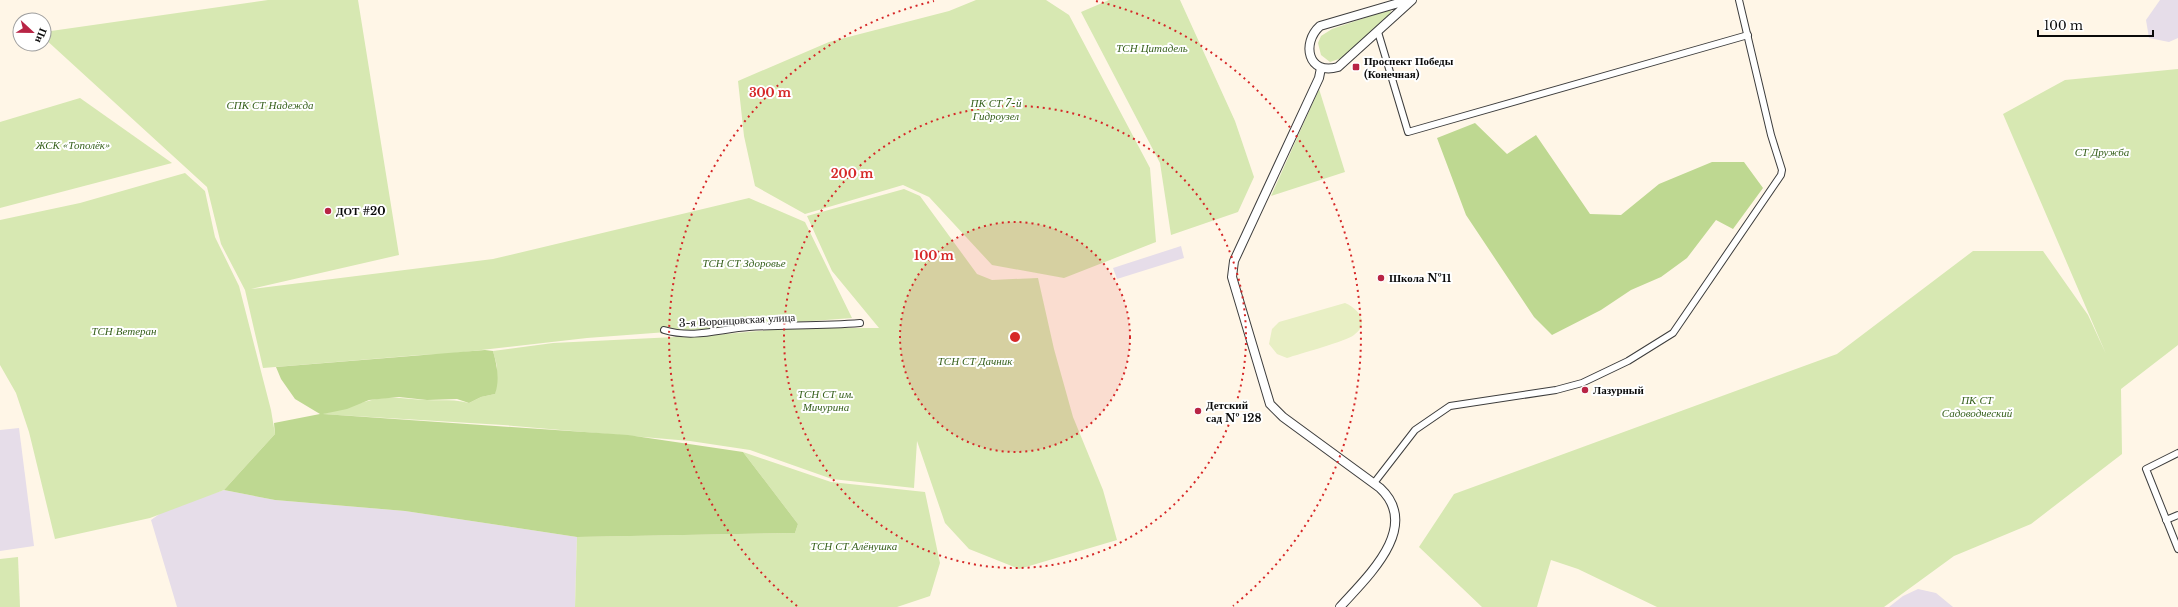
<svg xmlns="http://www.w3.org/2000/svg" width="2178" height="607" font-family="'Libre Baskerville',serif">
<rect width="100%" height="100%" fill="#fff6e7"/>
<g fill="#e6dde9">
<polygon points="2160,0 2178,0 2178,38 2169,42 2149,38 2146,20"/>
<polygon points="1181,246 1184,258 1117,279 1113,268"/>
<polygon points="19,428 34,546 0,551 0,430"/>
<polygon points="224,490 275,500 405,511 577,537 575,607 177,607 151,520 168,508"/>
<polygon points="1918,589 1936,593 1953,607 1889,607 1903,596"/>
</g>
<g fill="#d7e8b2">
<polygon points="268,0 358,0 399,255 251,289 493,259 749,198 805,222 852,318 587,338 446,354 420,355 263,368 245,290 221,244 207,187 44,38 44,32"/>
<polygon points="976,0 1046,0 1069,15 1150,168 1156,242 1064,278 992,265 929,197 903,185 805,214 755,186 744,136 738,81 829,42 949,11"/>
<polygon points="1109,0 1180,0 1235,121 1254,177 1238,212 1171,235 1160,163 1081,12"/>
<polygon points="1388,10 1391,11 1390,15 1342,58 1330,62 1321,55 1318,43 1321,36 1332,29"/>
<polygon points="2178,69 2178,345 2121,389 2122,454 2031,524 1954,556 1884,607 1657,607 1578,569 1551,560 1537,607 1482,607 1419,547 1454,494 1837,354 1973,251 2043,251 2088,315 2106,354 2003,114 2065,80"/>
<polygon points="1319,89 1345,172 1271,196"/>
<polygon points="80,98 172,163 0,208 0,122"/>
<polygon points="185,173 205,191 215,237 239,286 271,410 275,434 224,490 150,518 55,539 29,432 16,393 0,365 0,220 80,203"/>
<path d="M904,189L920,196L977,274L992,280L1038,278L1054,349L1073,417L1103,490L1117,540L1019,569L969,549L945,523L917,441L914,488L832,479L750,450L690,441L503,425L321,414C337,411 352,405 368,401C387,395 407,399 426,400C441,401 454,399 469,403L481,397L495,394L497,366L493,351L553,343L715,335L793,328H879L832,271L807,216Z"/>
<polygon points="743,452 831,482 925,492 940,563 930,596 897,607 575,607 577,537 795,533 798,524"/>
<polygon points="18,557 20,607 0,607 0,559"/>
</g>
<g fill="#bed891">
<polygon points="1475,123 1507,154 1536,135 1590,214 1621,215 1659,184 1712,162 1744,162 1763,188 1733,229 1716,220 1687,258 1661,277 1631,290 1601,310 1552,335 1534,317 1466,215 1437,138"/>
<path d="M485,350L493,351C497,365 500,380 495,394L481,397L469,403L457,399L427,400L399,397L369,400L347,409L323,414L628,435L743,452L798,524L795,533L577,537L405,511L275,500L224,490L275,434L274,423L320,414L295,399L281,379L276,367Z"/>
</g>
<path fill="#e8efc4" d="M1345,303C1359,309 1370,323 1354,335C1347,341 1299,354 1287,358L1277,354L1269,344L1272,329L1279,322Z"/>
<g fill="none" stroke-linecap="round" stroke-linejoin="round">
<g stroke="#3d3d3d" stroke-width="8">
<g id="minor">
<polyline points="1378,32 1408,132 1748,35"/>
<path d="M664,330C694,339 720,329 749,327C786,325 823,326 860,323"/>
<polyline points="2178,453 2146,469 2178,549"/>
<polyline points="1374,483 1415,430 1450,406 1556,390 1582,383 1628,361 1673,333 1781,175 1782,170 1771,135 1739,0"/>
<polyline points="2166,520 2178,515"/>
</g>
</g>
<g stroke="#3d3d3d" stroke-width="10">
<g id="tertiary">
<path d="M1409,0L1320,26C1301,43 1308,76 1338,67L1412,0"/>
<path d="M1321,68L1319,78L1234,261L1232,277L1270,404L1283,417L1380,488C1422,527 1367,577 1340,607"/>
</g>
</g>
<use href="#minor" stroke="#fff" stroke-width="6"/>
<use href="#tertiary" stroke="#fff" stroke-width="8"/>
</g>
<circle cx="1015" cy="337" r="115" fill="#d62828" fill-opacity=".12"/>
<g fill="none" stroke="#d62828" stroke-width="2" stroke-dasharray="2 4">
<circle cx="1015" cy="337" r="115"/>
<circle cx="1015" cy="337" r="231"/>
<path d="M797 606A346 346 0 0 1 934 1M1096 1A346 346 0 0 1 1233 606"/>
</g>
<g fill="#b82445" stroke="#fff" stroke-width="1.5">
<rect x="1352" y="63" width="8" height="8" rx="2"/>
<circle cx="328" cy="211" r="4"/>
<circle cx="1381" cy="278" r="4"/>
<circle cx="1585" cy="390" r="4"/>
<circle cx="1198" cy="411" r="4"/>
</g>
<g text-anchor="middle" stroke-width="4" stroke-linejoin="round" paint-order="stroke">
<g font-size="11" font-style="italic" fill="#36601c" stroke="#fff">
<text x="1152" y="52">ТСН Цитадель</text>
<text x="996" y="107">ПК СТ 7-й<tspan x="996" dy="13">Гидроузел</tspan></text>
<text x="270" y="109">СПК СТ Надежда</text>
<text x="73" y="149">ЖСК «Тополёк»</text>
<text x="2102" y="156">СТ Дружба</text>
<text x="744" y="267">ТСН СТ Здоровье</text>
<text x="124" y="335">ТСН Ветеран</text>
<text x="975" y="365">ТСН СТ Дачник</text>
<text x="826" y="398">ТСН СТ им.<tspan x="826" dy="13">Мичурина</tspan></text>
<text x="1977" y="404">ПК СТ<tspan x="1977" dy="13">Садоводческий</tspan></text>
<text x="854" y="550">ТСН СТ Алёнушка</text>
</g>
<g font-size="11" font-weight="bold" fill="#0a0a0a" stroke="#fff" text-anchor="start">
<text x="1364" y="65">Проспект Победы<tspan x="1364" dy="13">(Конечная)</tspan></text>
<text x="336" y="215">ДОТ #20</text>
<text x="1389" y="282">Школа №11</text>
<text x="1593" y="394">Лазурный</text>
<text x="1206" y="409">Детский<tspan x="1206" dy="13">сад № 128</tspan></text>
</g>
<g font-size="11" fill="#0a0a0a" stroke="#fff">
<text transform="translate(737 320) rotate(-3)" y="4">3-я Воронцовская улица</text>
</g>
</g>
<circle cx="1015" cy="337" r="6" fill="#d62828" stroke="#fff" stroke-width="2"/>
<g font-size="12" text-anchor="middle" font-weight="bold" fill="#d62828" stroke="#fff" stroke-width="4" stroke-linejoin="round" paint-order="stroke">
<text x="770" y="97">300 m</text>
<text x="852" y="178">200 m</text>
<text x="934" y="260">100 m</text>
</g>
<g transform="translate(32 32) rotate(112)"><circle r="19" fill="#ffffff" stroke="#9d9d9d"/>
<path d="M0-3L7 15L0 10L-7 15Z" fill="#b82445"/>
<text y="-6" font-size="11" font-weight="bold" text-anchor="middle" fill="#0a0a0a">Пн</text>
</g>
<path d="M2038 30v6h115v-6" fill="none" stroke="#0a0a0a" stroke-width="2"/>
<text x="2044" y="30" font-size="12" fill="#0a0a0a" stroke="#ffffff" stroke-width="3" paint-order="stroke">100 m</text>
</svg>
